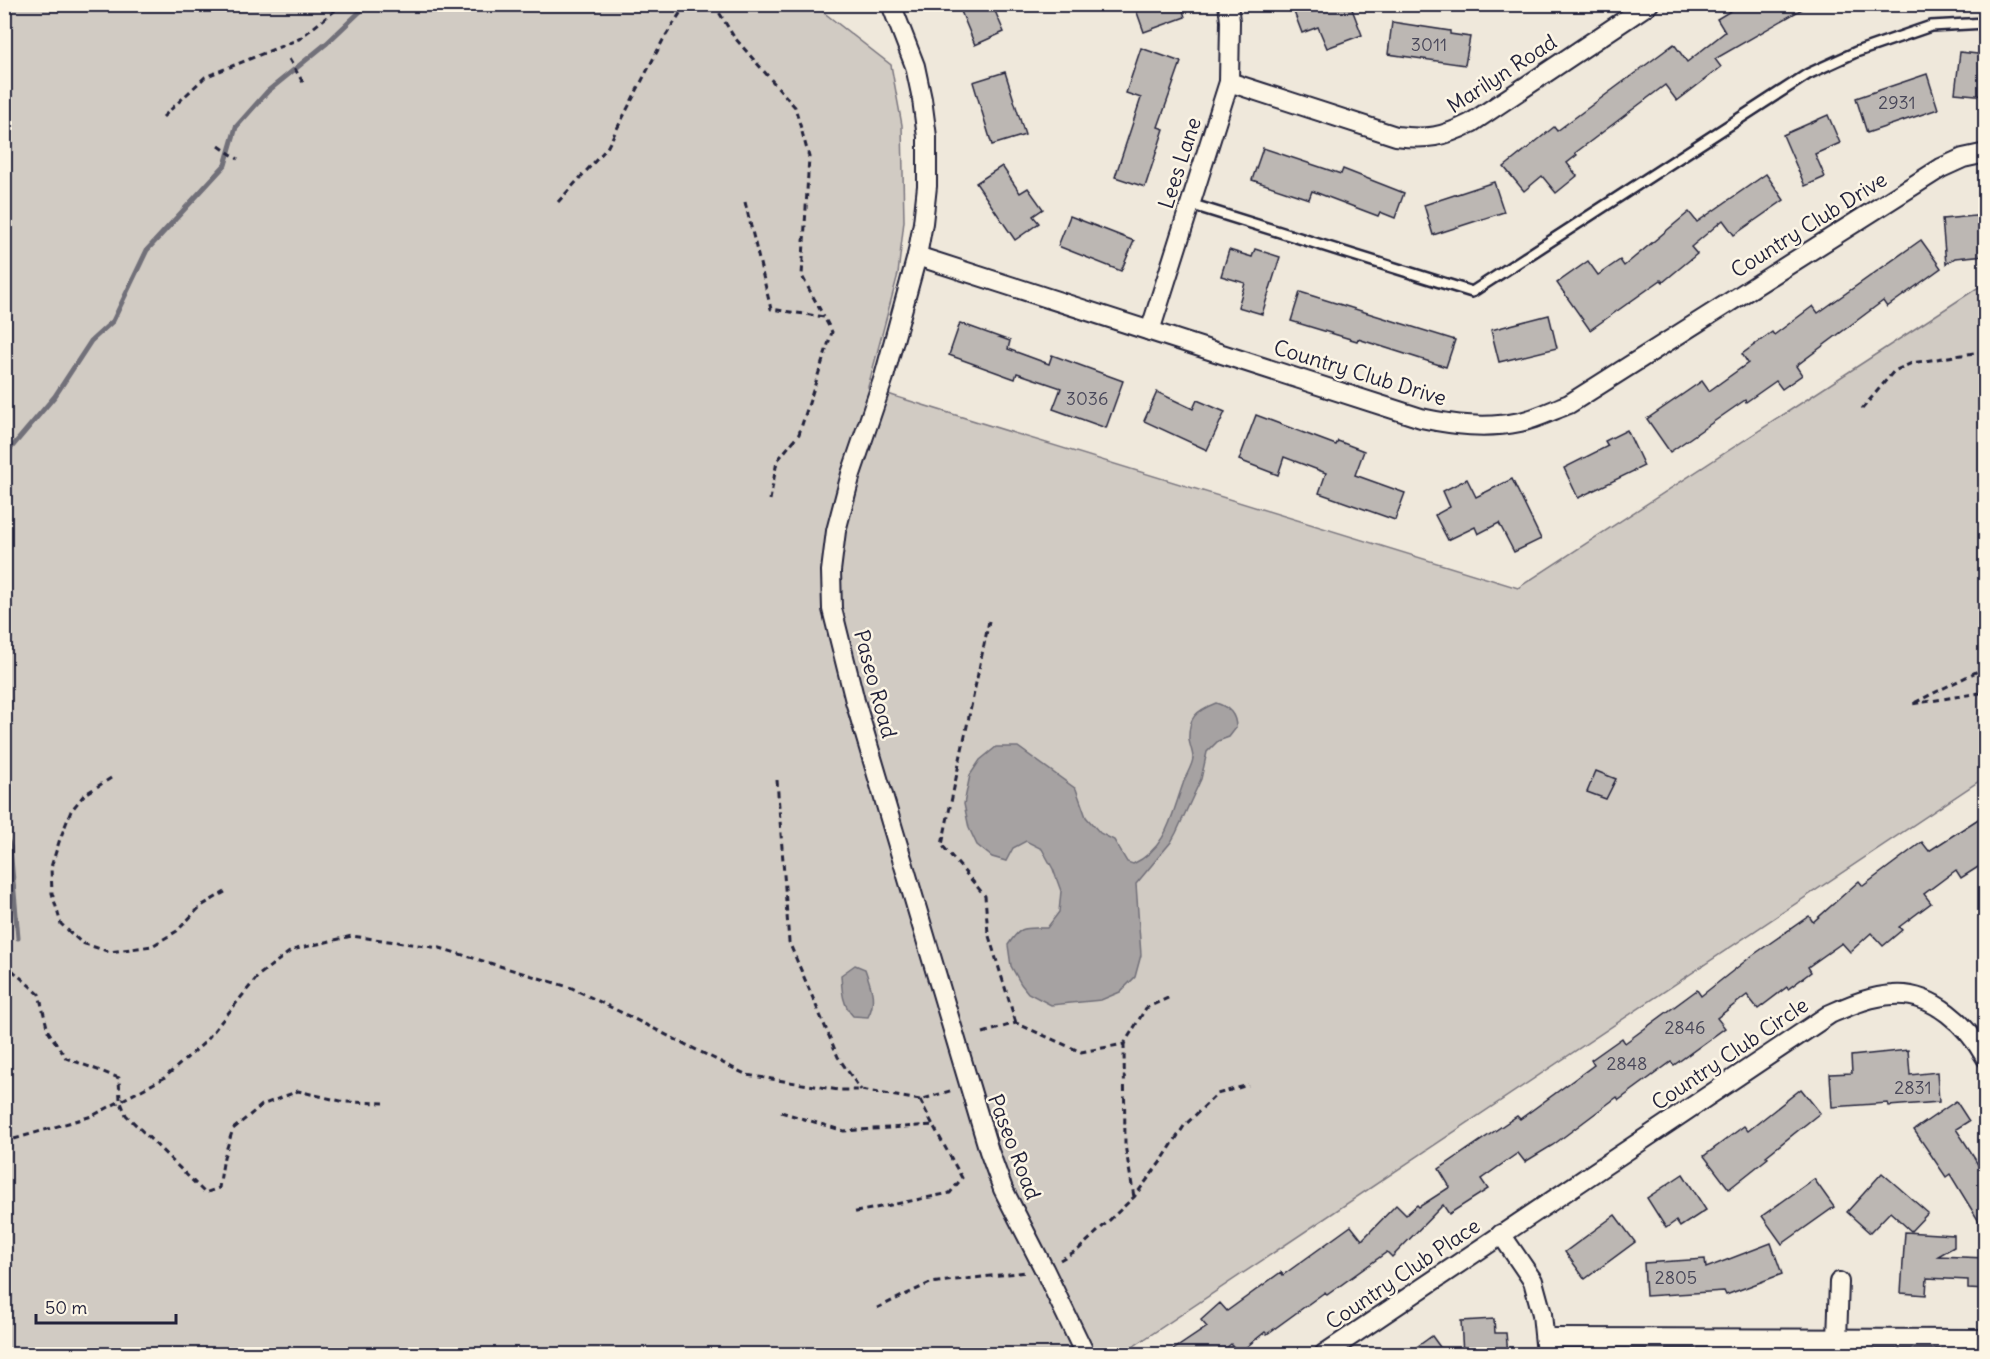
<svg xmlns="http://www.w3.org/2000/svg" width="1990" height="1359" font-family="Delius,sans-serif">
<rect width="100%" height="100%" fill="#efe8db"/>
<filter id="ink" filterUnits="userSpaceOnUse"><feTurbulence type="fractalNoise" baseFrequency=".0167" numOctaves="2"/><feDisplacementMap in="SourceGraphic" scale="12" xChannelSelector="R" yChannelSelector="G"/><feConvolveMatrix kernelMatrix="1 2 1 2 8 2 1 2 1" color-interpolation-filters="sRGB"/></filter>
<g filter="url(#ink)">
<polygon fill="#d1cbc3" stroke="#7a767f" stroke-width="1.5" points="5,5 814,5 891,65 902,125 904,221 898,274 868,387 897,397 1518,588 1985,283 1985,777 1122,1354 5,1354"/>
<g fill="#a6a2a2" stroke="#716f79" stroke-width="1.5">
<path d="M1216,703C1229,707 1236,714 1236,728L1229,737L1218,741L1207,752L1201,779L1176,833L1171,842L1136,884L1141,955L1135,977L1120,992L1101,1000L1051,1005L1028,993L1021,984L1011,966L1008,945C1021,925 1025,928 1047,928L1059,912L1061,891L1053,869L1042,849L1026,841L1013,848L1006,861L992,857L977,845L969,828L964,804L970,775L980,760L996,747H1018L1076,789L1086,817L1100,833L1114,840L1127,862L1133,864C1167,848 1171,817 1183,784C1185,776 1192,767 1193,758C1193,753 1190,746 1189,740C1188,717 1196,711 1216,703Z"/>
<path d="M855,965L865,969C871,987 877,1000 868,1017L853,1016C842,1004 842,990 841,975Z"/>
</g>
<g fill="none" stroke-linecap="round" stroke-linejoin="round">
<g stroke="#716f79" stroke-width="5">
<polyline points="6,454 55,396 91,341 113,321 147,250 225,165 236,127 268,91 327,43 368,4"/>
<polyline points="4,831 10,847 18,938"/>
</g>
</g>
<g fill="#bcb7b3" stroke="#22223b" stroke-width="1.5">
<polygon points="958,4 992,4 1004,32 975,45"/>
<polygon points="1134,4 1181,4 1185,17 1144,32"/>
<polygon points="1291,4 1350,4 1362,35 1327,48 1318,27 1302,33"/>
<polygon points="1742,4 1811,4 1715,59 1721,67 1677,101 1665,85 1575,153 1577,155 1567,163 1577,176 1556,193 1542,176 1524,191 1504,167 1554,127 1557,131 1674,44 1687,62 1725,32 1717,19"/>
<polygon points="1392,22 1450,31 1450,34 1470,37 1465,65 1388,54"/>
<polygon points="1141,48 1181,62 1158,127 1164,129 1145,187 1115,177 1141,98 1126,93"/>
<polygon points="1960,52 1986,55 1986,96 1955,93"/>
<polygon points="1005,72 1025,135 992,145 973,82"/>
<polygon points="1927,74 1938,109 1867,133 1856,98"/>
<polygon points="1828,115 1840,143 1815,154 1825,177 1805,186 1783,135"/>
<polygon points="1263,148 1341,174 1343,169 1404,193 1395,218 1380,212 1378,216 1312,191 1309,199 1252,180"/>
<polygon points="1002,166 1020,193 1028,188 1043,209 1033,216 1039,223 1015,240 976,183"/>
<polygon points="1766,174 1784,200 1734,235 1723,220 1691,247 1697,254 1663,282 1661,280 1590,330 1557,283 1588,261 1598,275 1620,260 1624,266 1689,212 1697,222"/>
<polygon points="1494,182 1504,212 1433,235 1424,205"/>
<polygon points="1986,215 1986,255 1955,258 1946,264 1942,219"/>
<polygon points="1070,216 1134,241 1121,271 1058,246"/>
<polygon points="1921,240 1941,268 1887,307 1883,301 1796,366 1802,375 1782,389 1776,381 1746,402 1745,400 1670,452 1647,419 1702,381 1709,391 1748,363 1742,354 1772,332 1774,335 1813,306 1818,313"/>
<polygon points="1255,249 1280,257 1262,314 1238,307 1245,283 1221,276 1229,250 1252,257"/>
<polygon points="1300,292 1455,340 1446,367 1358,339 1357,341 1291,321"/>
<polygon points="1549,315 1557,348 1499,362 1491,330"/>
<polygon points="960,323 1010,341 1008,349 1049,364 1052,355 1123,381 1106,428 1053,409 1061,388 1017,373 1015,379 949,355"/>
<polygon points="1157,392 1193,409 1197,400 1225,412 1207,450 1144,421"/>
<polygon points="1256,415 1336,445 1338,441 1364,451 1355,475 1405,493 1395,520 1319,493 1326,473 1284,457 1278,475 1239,460"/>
<polygon points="1627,430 1644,466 1578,498 1564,468 1608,446 1605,441"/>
<polygon points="1467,479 1476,497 1512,479 1541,539 1514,552 1499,523 1478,534 1475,527 1448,540 1435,515 1450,507 1443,491"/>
<polygon points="1596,771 1616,779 1606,799 1587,792"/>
<polygon points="1986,814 1986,862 1961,878 1956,870 1924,894 1931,903 1899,927 1902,930 1883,946 1871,933 1850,952 1842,943 1808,967 1811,972 1788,989 1787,987 1758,1009 1747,995 1717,1018 1725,1028 1674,1065 1671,1062 1619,1100 1617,1097 1553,1145 1525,1162 1518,1153 1481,1179 1488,1189 1449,1214 1443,1205 1392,1257 1387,1252 1327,1295 1325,1292 1267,1334 1265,1332 1239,1353 1231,1344 1219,1354 1167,1354 1207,1327 1201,1320 1220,1303 1227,1311 1281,1272 1283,1275 1351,1226 1362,1240 1396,1205 1406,1215 1417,1205 1419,1207 1450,1187 1439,1169 1517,1116 1520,1119 1594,1065 1591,1060 1622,1038 1625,1043 1697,990 1701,996 1753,955 1809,916 1813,922 1859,881 1863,886 1922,842 1929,851"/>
<polygon points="1908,1050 1910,1075 1937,1072 1939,1102 1889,1106 1888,1103 1832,1107 1830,1074 1852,1073 1851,1056"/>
<polygon points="1801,1089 1820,1113 1766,1156 1768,1158 1729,1189 1704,1156 1744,1126 1748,1131"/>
<polygon points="1956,1101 1969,1121 1956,1129 1975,1158 1974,1158 1986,1178 1986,1233 1950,1174 1946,1177 1914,1130"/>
<polygon points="1882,1173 1928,1213 1911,1231 1890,1212 1870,1233 1847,1212"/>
<polygon points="1683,1174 1706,1210 1680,1227 1676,1221 1666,1228 1647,1198"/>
<polygon points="1814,1179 1834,1207 1782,1244 1762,1216"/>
<polygon points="1615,1215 1635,1242 1585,1279 1565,1252"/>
<polygon points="1905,1232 1954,1235 1954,1247 1938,1256 1986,1258 1986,1290 1968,1289 1968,1280 1927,1278 1926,1295 1901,1293"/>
<polygon points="1771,1243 1782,1274 1726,1295 1724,1291 1646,1296 1644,1263 1705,1259 1706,1268"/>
<polygon points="1494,1319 1495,1333 1506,1333 1508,1354 1463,1354 1461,1321"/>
<polygon points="1432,1336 1445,1354 1407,1354"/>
</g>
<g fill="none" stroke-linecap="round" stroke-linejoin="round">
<g stroke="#22223b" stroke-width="14">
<polyline id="service" points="1190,204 1472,292 1808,74 1856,52 1931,26 1986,23"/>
</g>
<g stroke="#22223b" stroke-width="22">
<g id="minor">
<polyline points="891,4 915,66 922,99 927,137 927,186 923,223 917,256 884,377 851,474 836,531 831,571 832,609 855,701 989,1151 1003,1189 1044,1269 1085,1354"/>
<path d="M1229,82L1396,136C1427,140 1443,137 1471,123L1649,4"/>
<path d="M917,256L1421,418C1454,425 1486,429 1520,422C1536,419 1553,410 1569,404L1941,168L1963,158L1986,153"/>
<polyline points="1150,331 1229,82 1230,21 1228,4"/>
<polyline points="1501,1234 1533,1281 1542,1314 1546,1354"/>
<polyline points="1546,1338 1986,1339"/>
<polyline points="1837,1339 1839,1282"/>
<path d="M1324,1354L1830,1014C1851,1005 1871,996 1893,995C1933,992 1968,1026 1986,1058"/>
</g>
</g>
<g stroke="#22223b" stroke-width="3" stroke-dasharray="6 4.5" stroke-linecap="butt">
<polyline points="714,4 734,37 795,107 809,157 802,276 824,317"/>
<polyline points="289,59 304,84"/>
<polyline points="163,117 205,77 299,39 343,4"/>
<polyline points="219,146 238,159"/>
<polyline points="558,202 607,148 663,40 686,4"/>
<polyline points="745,202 771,309 824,317 832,332 799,434 777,461 770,500"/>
<polyline points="1862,409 1894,371 1912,363 1986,351"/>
<polyline points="989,621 942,845 985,896 988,933 1016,1023"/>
<polyline points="1986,667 1912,704 1986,692"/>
<polyline points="111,778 84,795 71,811 60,839 51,867 52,893 61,924 82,943 110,952 152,946 177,931 201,906 225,892"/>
<polyline points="777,780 789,942 838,1057 861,1090"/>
<polyline points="4,963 39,994 48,1031 66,1058 119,1078 120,1100 126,1115 205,1193 219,1188 224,1157 233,1129 262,1105 298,1091 345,1102 384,1103"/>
<polyline points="983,1033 1016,1023 1081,1052 1124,1044 1146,1008 1172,996"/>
<polyline points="1124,1044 1125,1145 1134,1197"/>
<polyline points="920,1100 933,1125"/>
<polyline points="781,1112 844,1131 933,1125 962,1178 950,1193 851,1213"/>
<polyline points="4,1142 92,1116 164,1078 204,1043 259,975 292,950 352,936 440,948 572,988 747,1075 839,1090 861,1090 920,1100 953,1090"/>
<polyline points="1060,1260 1079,1249 1134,1197 1162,1160 1184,1126 1217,1094 1248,1085"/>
<polyline points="877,1308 930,1283 1026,1272"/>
</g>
<use href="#service" stroke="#fcf5e5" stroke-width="9"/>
<use href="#minor" stroke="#fcf5e5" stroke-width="18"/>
</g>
</g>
<g text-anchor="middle" stroke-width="5" stroke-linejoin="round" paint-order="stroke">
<g font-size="18" fill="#484759">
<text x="1429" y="51">3011</text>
<text x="1897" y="109">2931</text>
<text x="1087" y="405">3036</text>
<text x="1685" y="1034">2846</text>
<text x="1627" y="1070">2848</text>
<text x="1913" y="1094">2831</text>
<text x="1676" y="1284">2805</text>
</g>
<g font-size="21" fill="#22223b" stroke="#fcf5e5">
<text transform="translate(1502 74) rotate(-33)" y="7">Marilyn Road</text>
<text transform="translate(1180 163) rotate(-72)" y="7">Lees Lane</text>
<text transform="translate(1809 225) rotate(-32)" y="7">Country Club Drive</text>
<text transform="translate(1360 373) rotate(17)" y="7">Country Club Drive</text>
<text transform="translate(875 684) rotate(75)" y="7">Paseo Road</text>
<text transform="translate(1730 1054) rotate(-34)" y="7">Country Club Circle</text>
<text transform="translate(1014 1147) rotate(69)" y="7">Paseo Road</text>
<text transform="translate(1403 1274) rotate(-34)" y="7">Country Club Place</text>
</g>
</g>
<rect width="1990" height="1359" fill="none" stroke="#fcf5e5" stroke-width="24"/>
<rect x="12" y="12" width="1966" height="1335" fill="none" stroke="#22223b" stroke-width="2" filter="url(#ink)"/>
<path d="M36 1314v9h140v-9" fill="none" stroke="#22223b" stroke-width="3"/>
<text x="45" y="1314" font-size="18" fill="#22223b" stroke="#fcf5e5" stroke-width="4.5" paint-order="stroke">50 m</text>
</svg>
